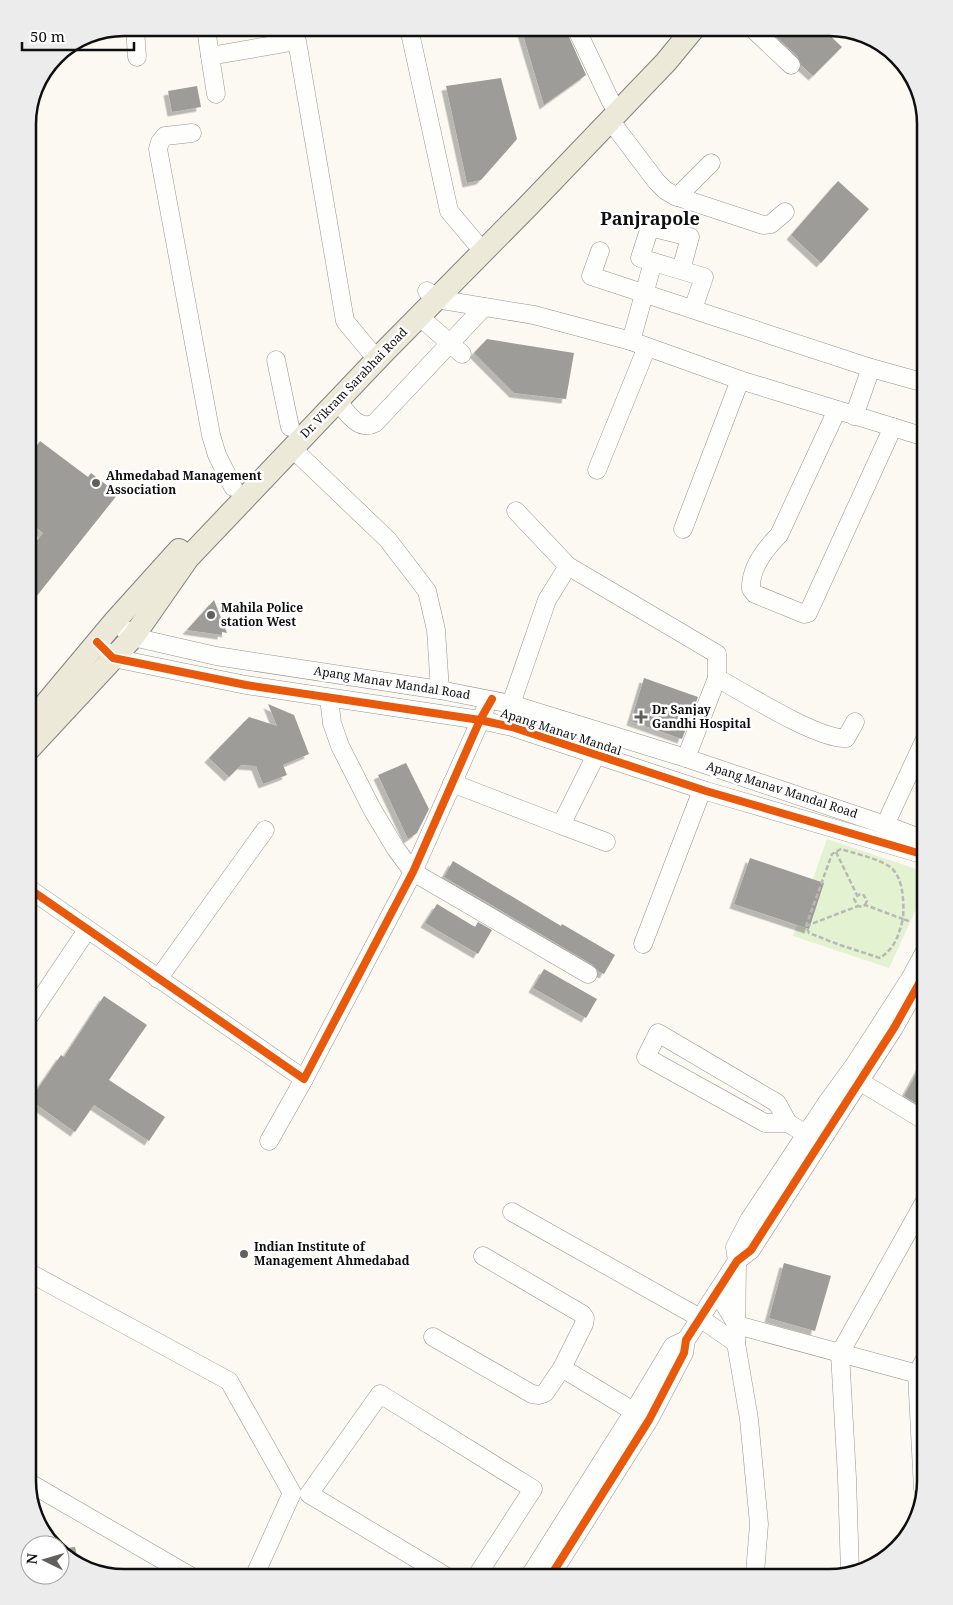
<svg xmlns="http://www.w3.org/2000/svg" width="953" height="1605" font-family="'Noto Serif',serif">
<defs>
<filter id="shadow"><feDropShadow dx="-4.5" dy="4.5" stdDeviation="0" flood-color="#0004"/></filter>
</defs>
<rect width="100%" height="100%" fill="#fbf9f2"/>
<polygon fill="#e3f2d0" points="827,839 925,872 925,890 889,968 793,936"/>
<g fill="#9e9c98" filter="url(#shadow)">
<polygon points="521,28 565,28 586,75 544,105"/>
<polygon points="767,28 822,28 842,47 813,76 801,65 798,57"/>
<polygon points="501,78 517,139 481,180 467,183 446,86"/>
<polygon points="197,86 201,107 172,112 168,91"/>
<polygon points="838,181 869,209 821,263 791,235"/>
<polygon points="487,339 574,353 566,399 514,393 474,353"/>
<polygon points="40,441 88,477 91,473 118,494 28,607 28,552 43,533 28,521 28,458"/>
<polygon points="214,600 227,633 222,632 222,635 187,630"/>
<polygon points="644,678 698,697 682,739 631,721"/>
<polygon points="268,704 294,715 309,754 283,765 287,775 263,784 256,766 241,765 229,777 209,758 249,717 277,726"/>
<polygon points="406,763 429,809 417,833 408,839 378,775"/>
<polygon points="750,858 824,883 809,929 734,904"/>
<polygon points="453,861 561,926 562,924 615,955 604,974 598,971 593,965 444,877"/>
<polygon points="437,904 475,927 478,922 492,930 478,954 425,923"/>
<polygon points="544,969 597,999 586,1018 533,988"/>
<polygon points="104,996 147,1025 109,1080 165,1117 149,1141 94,1105 75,1132 30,1100 61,1055 64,1057"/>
<polygon points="926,1056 926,1109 904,1096"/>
<polygon points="784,1263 831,1276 815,1331 769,1318"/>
<polygon points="75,1547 79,1564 70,1561 60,1549"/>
</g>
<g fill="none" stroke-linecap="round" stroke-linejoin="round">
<g stroke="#959491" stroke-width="19">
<g id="minor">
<polyline points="135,28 137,57"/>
<polyline points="206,28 210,56 297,41 345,321 369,350"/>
<polyline points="409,28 449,211 475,242"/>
<polyline points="576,28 611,102"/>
<polyline points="752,28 791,65"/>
<polyline points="210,56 216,94"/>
<polyline points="610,120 656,181 665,190 675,196 763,225 771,224 785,212"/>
<polyline points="192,133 165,136 160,142 158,149 211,435 217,455 233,487"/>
<polyline points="677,197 711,163"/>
<polyline points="600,251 591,276 871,368 854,416"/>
<polyline points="681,270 690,237 650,227 640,258 704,277 693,309"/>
<polyline points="427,291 436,299 534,315 631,341 740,380 925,437"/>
<polyline points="419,316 462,354"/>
<polyline points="631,341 653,262"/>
<polyline points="276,360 290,427"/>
<polyline points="871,368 918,381"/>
<path d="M337,401C347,412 358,432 375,423L484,307"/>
<path d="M837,410L779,535C765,549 750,569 751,589L755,594L804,614L808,613L893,427"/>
<polyline points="292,448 388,540 427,591 436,630 440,690"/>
<polyline points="597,470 647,347"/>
<polyline points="516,511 568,566 717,654 717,678"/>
<polyline points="683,529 740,380"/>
<polyline points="115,621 133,637 216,656 440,690 511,704 686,758 885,825 925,840"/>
<polyline points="107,652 113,658 246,685 480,720 512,727 706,791 925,855"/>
<polyline points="329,698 332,723 340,746 372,809 396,849 413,872 588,974"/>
<polyline points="511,704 547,600 568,566"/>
<polyline points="596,755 561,825 606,842"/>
<path d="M686,758L717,678C745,693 818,740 846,738L855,722"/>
<polyline points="452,783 561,825"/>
<polyline points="885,825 925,739"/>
<polyline points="28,888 304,1079 413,872 485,710"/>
<polyline points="643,944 702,790"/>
<polyline points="158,979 265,830"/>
<polyline points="28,1018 87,930"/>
<polyline points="851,1076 925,1121"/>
<polyline points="788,1123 777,1103 658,1033 646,1057 765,1123 788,1123 806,1134"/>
<polyline points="269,1141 304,1079"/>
<polyline points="512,1212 700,1318 736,1343"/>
<polyline points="483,1256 582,1314 585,1318 584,1324 562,1368"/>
<polyline points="28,1272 229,1381 292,1493 254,1577"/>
<polyline points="717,1292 737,1325 925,1376"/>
<polyline points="433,1337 532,1394 539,1395 545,1393 562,1368 643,1417"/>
<polyline points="28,1482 192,1577"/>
<polyline points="923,1489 917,1374 925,1359"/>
<polyline points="850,1572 847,1478 840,1353 925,1201"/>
<polyline points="447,1577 309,1494 380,1394 533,1489 476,1577"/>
<polyline points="529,1577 634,1411 673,1346 686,1340"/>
<polyline points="550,1577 649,1420 684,1353 686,1340 737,1261 751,1250 894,1028 925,973"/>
<polyline points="752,1577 755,1573 759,1524 749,1419 736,1343 737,1261 735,1247 749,1220 828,1101 855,1064 910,979 925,951"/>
</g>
</g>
<g stroke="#82817e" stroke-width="24">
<g id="major">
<polyline points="28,725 115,621 179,550"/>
<polyline points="28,750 133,637 188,558 384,352 530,204 666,62 694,28"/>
</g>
</g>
<g stroke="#b8b8b6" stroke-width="2.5" stroke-dasharray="5 2.5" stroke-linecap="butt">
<polyline points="836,852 857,895"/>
<path d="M865,905L867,901L863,894C859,894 857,895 854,899L858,906L862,907L865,905L903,919C904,902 904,874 887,865C873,857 856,854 841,849L832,854L806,926L809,933L840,945L880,958C896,947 898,936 903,919L911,922"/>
<polyline points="806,926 858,906"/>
</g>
<use href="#minor" stroke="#fefefd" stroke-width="18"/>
<use href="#major" stroke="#ede9d8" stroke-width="22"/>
<g stroke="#fff" stroke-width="11">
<g id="cycleway">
<polyline points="97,642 113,658 246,685 480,720 512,727 706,791 925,855"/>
<polyline points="28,888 304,1079 413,872 480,720 492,699"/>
<polyline points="550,1577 649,1420 684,1353 686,1340 737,1261 751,1250 894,1028 925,973"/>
</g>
</g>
<use href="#cycleway" stroke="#e8590c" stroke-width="8"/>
</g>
<g fill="#61605e" stroke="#fff" stroke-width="2">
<circle cx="96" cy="483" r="5"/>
<circle cx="211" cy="615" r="5"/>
<path d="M638.5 709.5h5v5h5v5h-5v5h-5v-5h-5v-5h5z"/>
<circle cx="244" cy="1254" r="5"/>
</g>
<g text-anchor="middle" stroke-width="5" stroke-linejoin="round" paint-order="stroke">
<g font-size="12" fill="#0e0e0e" stroke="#fff">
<text transform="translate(354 383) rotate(-46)" y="4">Dr. Vikram Sarabhai Road</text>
<text transform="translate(392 683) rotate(9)" y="4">Apang Manav Mandal Road</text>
<text transform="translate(561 732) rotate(18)" y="4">Apang Manav Mandal</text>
<text transform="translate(782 790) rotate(18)" y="4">Apang Manav Mandal Road</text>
</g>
<g font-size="12" font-weight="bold" fill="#0e0e0e" stroke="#fff" text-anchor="start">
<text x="106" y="480">Ahmedabad Management<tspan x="106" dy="14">Association</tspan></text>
<text x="221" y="612">Mahila Police<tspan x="221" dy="14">station West</tspan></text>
<text x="652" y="714">Dr Sanjay<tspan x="652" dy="14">Gandhi Hospital</tspan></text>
<text x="254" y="1251">Indian Institute of<tspan x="254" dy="14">Management Ahmedabad</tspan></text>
</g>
<g font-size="18" font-weight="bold" fill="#0e0e0e" stroke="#fff">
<text x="650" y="225">Panjrapole</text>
</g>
</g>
<path d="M0 0H953V1605H0ZM124 36H829A88 88 0 0 1 917 124V1481A88 88 0 0 1 829 1569H124A88 88 0 0 1 36 1481V124A88 88 0 0 1 124 36Z" fill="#ececec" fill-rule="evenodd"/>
<path fill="none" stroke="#0e0e0e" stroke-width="2.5" d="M124 36H829A88 88 0 0 1 917 124V1481A88 88 0 0 1 829 1569H124A88 88 0 0 1 36 1481V124A88 88 0 0 1 124 36Z"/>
<g transform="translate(45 1560) rotate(275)"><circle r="24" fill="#ffffff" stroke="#9f9f9f"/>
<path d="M0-4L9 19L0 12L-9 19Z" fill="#61605e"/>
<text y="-8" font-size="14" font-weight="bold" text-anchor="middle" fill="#0e0e0e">N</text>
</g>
<path d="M22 42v8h112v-8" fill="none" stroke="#0e0e0e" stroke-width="2.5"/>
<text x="30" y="42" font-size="15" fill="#0e0e0e" stroke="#ffffff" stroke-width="4" paint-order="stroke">50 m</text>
</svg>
